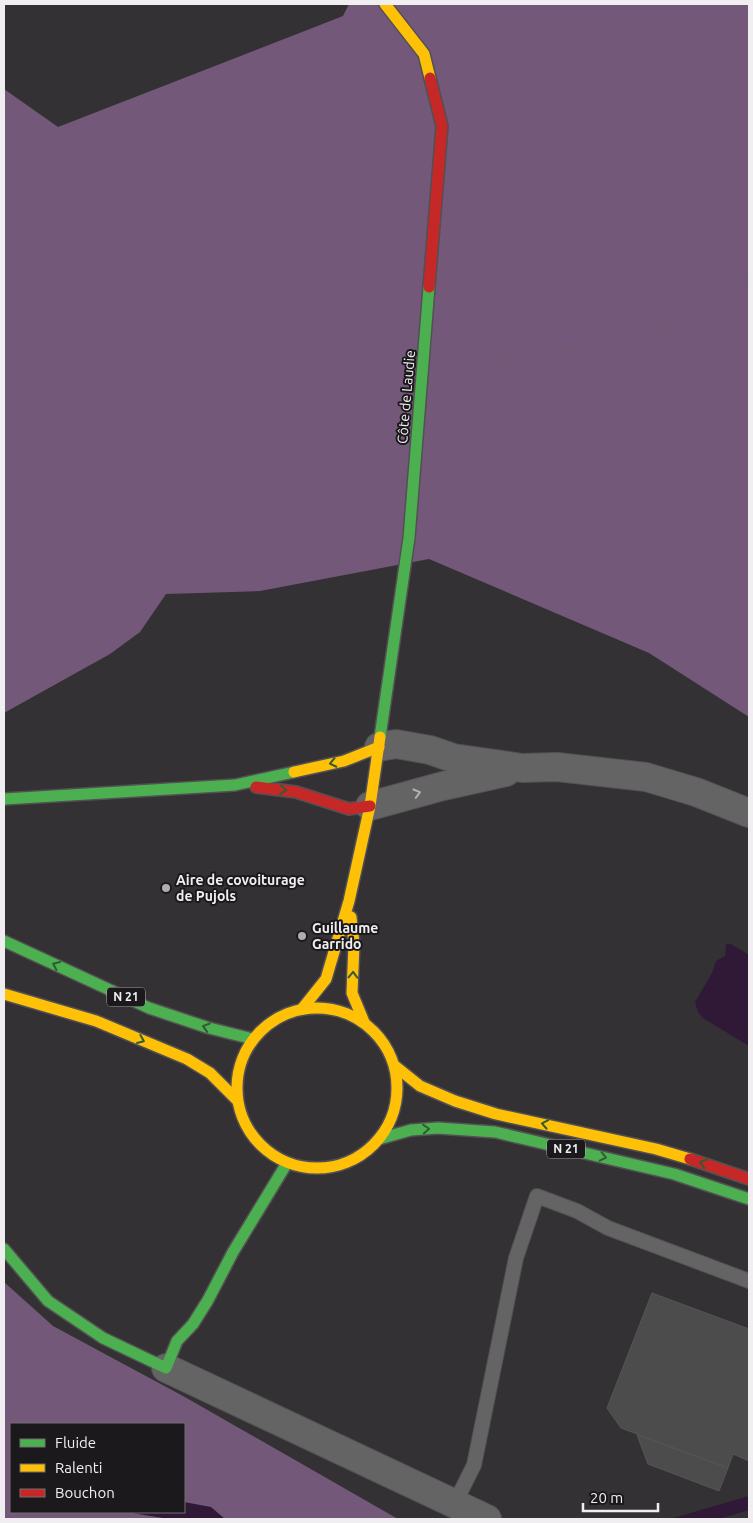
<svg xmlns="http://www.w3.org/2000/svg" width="753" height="1523" font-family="Ubuntu,sans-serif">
<rect width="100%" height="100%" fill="#333134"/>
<g fill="#73587a" fill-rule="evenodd">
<polygon points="349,4 749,4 749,717 649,653 429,559 260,591 166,594 140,632 110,654 4,713 4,89 58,127 343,16"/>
<path d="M4,1282L53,1326L183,1396L398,1519H4ZM11,1424H184V1512H11Z"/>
</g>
<g fill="#301837">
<polygon points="726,944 731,944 749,955 749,1046 703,1018 698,1012 695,1002 712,973 716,961 725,956"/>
<polygon points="749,1496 749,1510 719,1519 670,1519"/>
<polygon points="184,1502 211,1507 225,1519 169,1519 126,1512 184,1512"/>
</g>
<g fill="#4c4c4c" stroke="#565555">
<polygon points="652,1293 749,1329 749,1461 733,1454 728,1468 621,1428 607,1408"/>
<polygon points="637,1435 728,1468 719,1491 648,1464"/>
</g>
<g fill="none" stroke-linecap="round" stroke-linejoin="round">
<g stroke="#525053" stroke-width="16">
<polyline id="lane" points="455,1503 474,1465 516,1258 537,1196 577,1211 608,1228 749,1281"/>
</g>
<g stroke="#525053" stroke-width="30">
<g id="street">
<polyline points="379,747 396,744 430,750 453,758 522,768 557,767 646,777 696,792 749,813"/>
<polyline points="370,806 443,786 506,772"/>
<polyline points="166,1368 487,1519"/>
</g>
</g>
<g stroke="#525053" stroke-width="14">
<g id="fast">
<polyline points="380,737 409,538 429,287"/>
<polyline points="4,799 235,785 294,772"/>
<polyline points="4,941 149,1008 209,1028 253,1039"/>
<polyline points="379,1139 411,1130 438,1128 495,1132 674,1174 749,1199"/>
<polyline points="4,1249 48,1301 103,1338 166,1368 177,1341 193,1324 208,1300 233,1252 287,1163"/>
</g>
</g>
<g stroke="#525053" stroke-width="14">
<g id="slow">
<polyline points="385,4 424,54 430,78"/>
<polyline points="294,772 344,761 379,747"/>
<polyline points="351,917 354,944 352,993 364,1022"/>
<polyline points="4,994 96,1021 187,1059 210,1073 237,1100"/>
<circle cx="317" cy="1088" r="80"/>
<polyline points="302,1009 326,979 349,901 370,806 380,737"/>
<polyline points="395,1066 420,1086 455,1101 496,1114 656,1149 690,1159"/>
</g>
</g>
<g stroke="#525053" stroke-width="14">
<g id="jam">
<polyline points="429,287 442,126 430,78"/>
<polyline points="256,787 296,792 349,809 370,806"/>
<polyline points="690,1159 749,1179"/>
</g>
</g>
<polyline stroke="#646364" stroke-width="3" stroke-dasharray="1 4" stroke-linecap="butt" points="447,373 657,332 674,320 705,291 749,278"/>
<use href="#lane" stroke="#656465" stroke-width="14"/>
<use href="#street" stroke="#656465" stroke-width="28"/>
<use href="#fast" stroke="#4caf50" stroke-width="11"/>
<use href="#slow" stroke="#ffc107" stroke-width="11"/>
<use href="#jam" stroke="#c62828" stroke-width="11"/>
</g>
<defs><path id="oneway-chevron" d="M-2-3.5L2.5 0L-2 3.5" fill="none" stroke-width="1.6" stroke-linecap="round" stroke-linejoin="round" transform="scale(1.25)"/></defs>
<g stroke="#315c33">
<use href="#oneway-chevron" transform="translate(333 763) rotate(168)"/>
<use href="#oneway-chevron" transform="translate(283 790) rotate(6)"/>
<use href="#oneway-chevron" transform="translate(56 965) rotate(-155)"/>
<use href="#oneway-chevron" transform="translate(353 975) rotate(-88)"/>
<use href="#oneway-chevron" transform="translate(206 1027) rotate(-163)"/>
<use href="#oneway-chevron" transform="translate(141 1040) rotate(23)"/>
<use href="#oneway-chevron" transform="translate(545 1124) rotate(-169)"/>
<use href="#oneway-chevron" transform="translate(426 1129) rotate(-4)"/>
<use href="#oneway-chevron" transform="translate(603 1157) rotate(13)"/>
<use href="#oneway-chevron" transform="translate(703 1163) rotate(-164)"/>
</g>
<use stroke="#b1b0b2" href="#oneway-chevron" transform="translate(417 793) rotate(-16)"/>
<g fill="#aeacaf" stroke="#1b191b" stroke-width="2">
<circle cx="166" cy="888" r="5"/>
<circle cx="302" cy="936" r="5"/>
</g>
<g text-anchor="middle" stroke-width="4" stroke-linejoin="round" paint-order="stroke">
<g fill="#1b191b" stroke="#b0aeb1" stroke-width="1">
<rect x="107" y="987.5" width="38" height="19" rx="4"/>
<rect x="547" y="1139.5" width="38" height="19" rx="4"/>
</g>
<g font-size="12" font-weight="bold" fill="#f0eef1">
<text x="126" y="1001">N 21</text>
<text x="566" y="1153">N 21</text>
</g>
<g font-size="14" fill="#f0eef1" stroke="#1b191b">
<text transform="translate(406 397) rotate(-85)" y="5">Côte de Laudie</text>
</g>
<g font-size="14" font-weight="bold" fill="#f0eef1" stroke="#1b191b" text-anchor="start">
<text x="176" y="885">Aire de covoiturage<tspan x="176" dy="16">de Pujols</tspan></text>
<text x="312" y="933">Guillaume<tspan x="312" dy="16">Garrido</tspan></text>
</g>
</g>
<rect width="753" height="1523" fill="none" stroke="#f0eef1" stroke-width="10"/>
<rect x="10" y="1423" width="175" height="90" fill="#1b191b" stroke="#706e71"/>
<rect x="20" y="1439" width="25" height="8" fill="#4caf50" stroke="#706e71"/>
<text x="55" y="1448" font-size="15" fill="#f0eef1">Fluide</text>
<rect x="20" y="1464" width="25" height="8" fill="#ffc107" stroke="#706e71"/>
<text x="55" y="1473" font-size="15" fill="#f0eef1">Ralenti</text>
<rect x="20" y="1489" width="25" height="8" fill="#c62828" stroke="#706e71"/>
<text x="55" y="1498" font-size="15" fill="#f0eef1">Bouchon</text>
<path d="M583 1503v8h75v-8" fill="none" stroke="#f0eef1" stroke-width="2.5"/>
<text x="590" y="1503" font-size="15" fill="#f0eef1" stroke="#1b191b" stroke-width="4" paint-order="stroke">20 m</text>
</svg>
